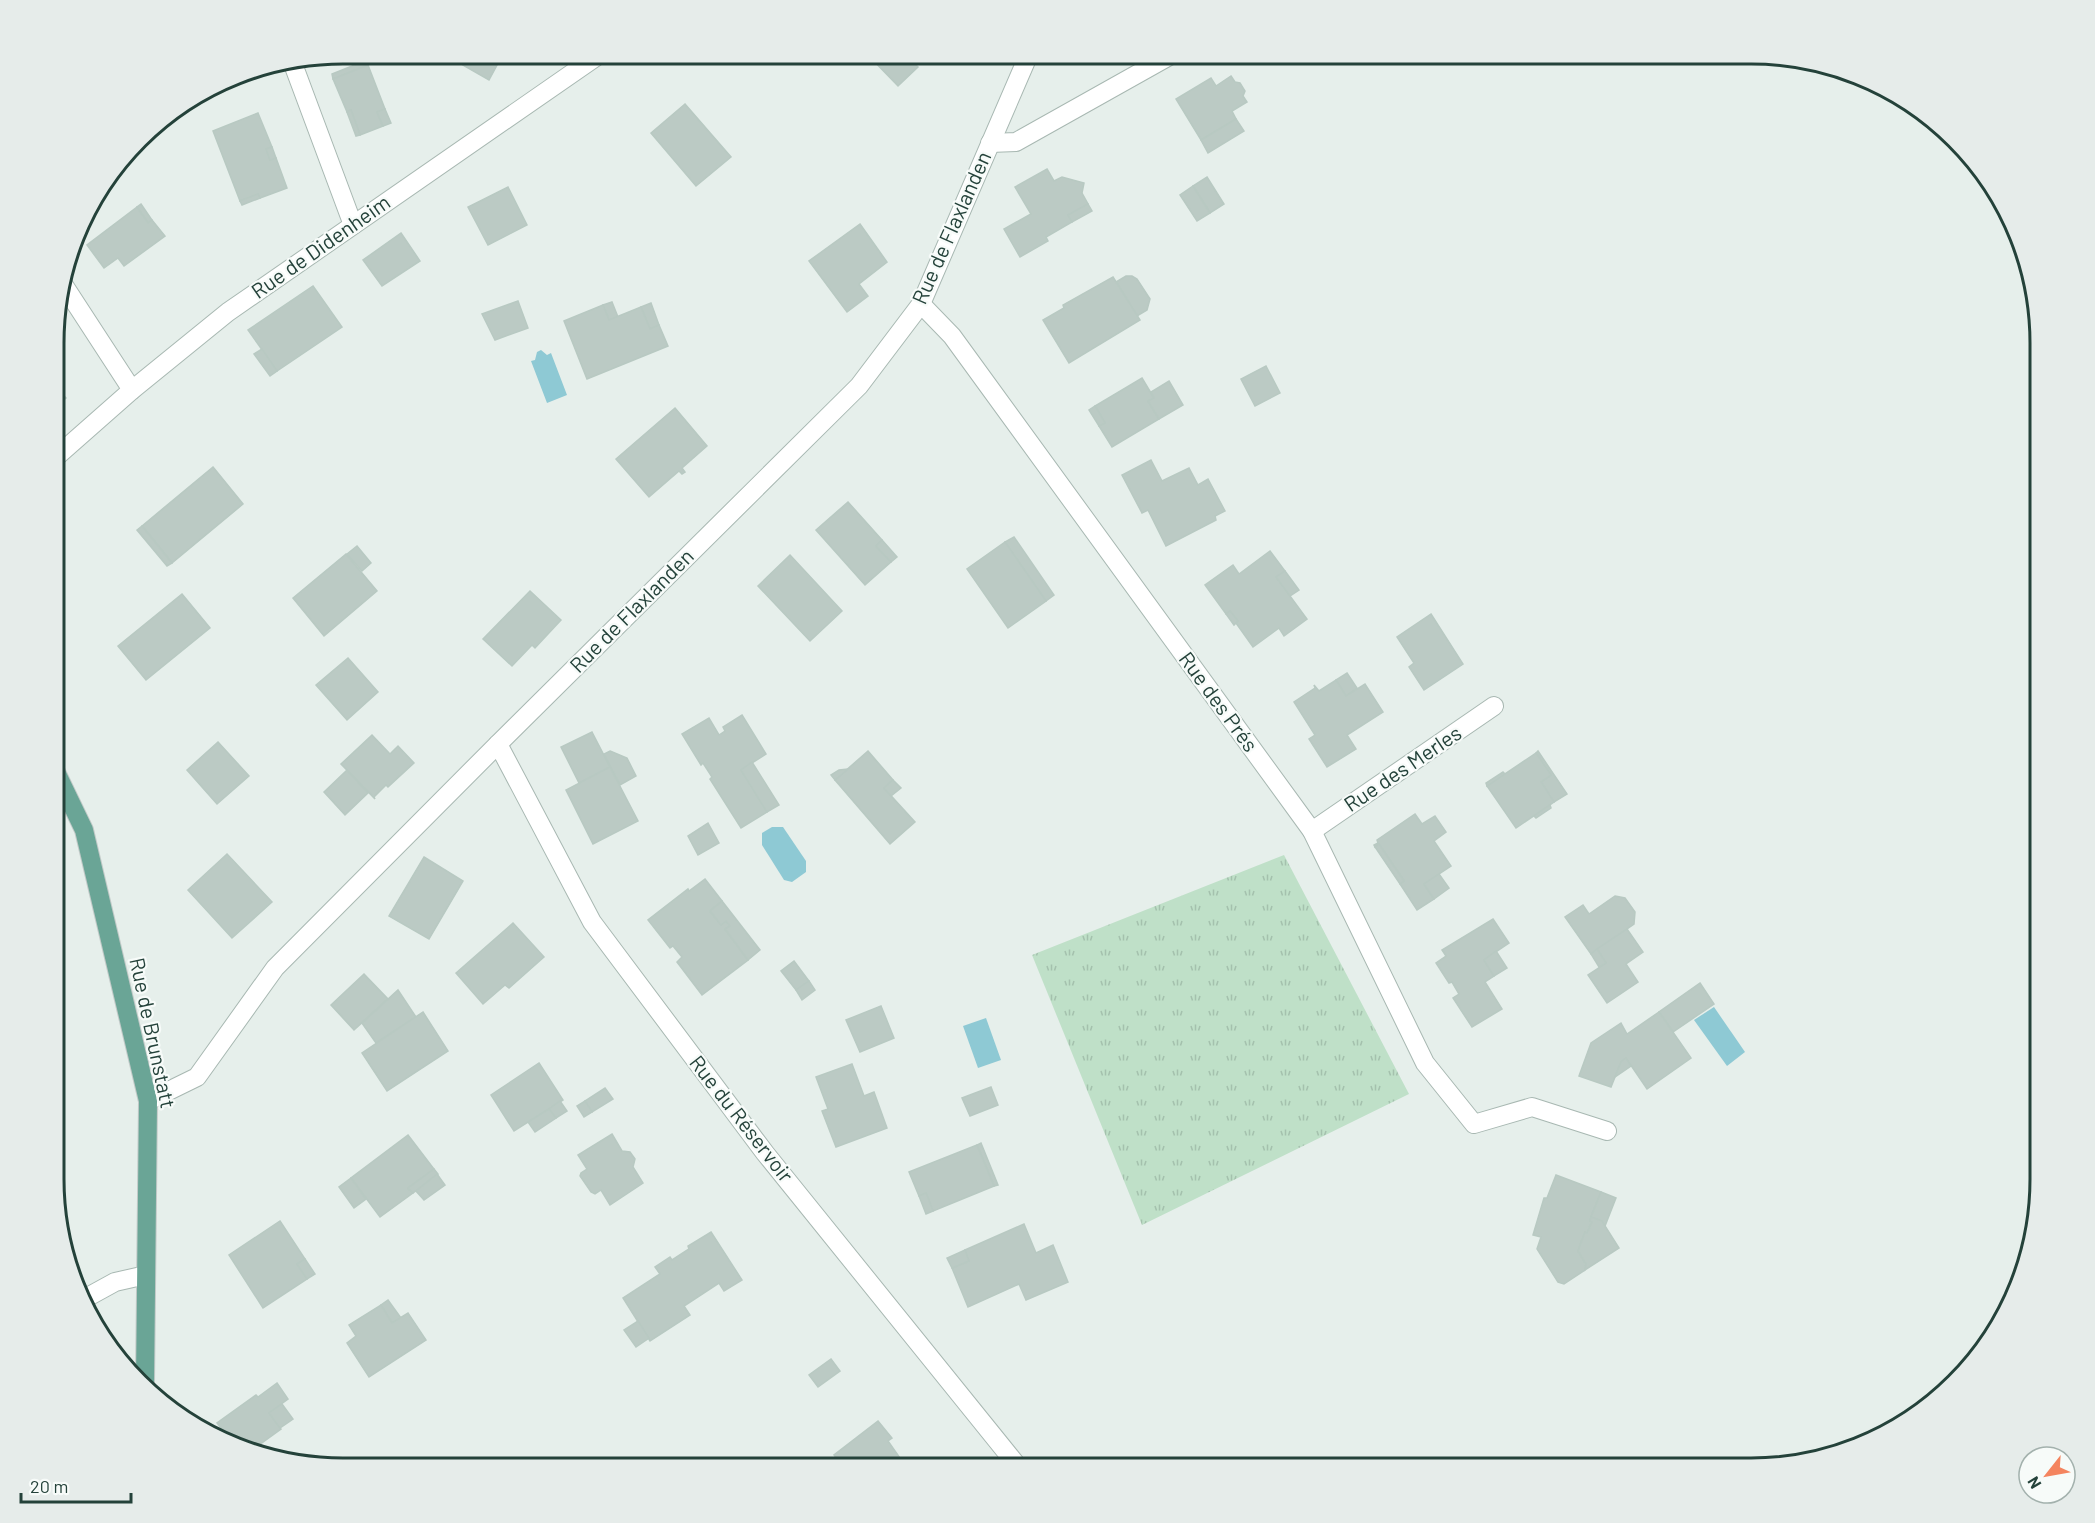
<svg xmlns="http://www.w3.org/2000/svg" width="2095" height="1523" font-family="Barlow,sans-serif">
<defs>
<pattern id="grass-tufts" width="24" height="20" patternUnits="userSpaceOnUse" patternTransform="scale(1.5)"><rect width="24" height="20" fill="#bfe0c8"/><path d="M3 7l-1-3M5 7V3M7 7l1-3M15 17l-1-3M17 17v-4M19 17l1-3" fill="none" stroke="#a4c1ad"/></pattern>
</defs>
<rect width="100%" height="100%" fill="#e6efeb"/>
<polygon fill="url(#grass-tufts)" points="1284,855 1409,1094 1142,1225 1032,955"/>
<g fill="#8ec9d4">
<polygon points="541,350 547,355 551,353 567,395 547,403 531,361 535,360 537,352"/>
<polygon points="772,827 783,827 806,861 806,872 792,882 784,880 762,845 762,833"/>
<polygon points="1714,1007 1745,1052 1727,1066 1694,1020"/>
<polygon points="986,1018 1001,1060 978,1068 963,1026"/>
</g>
<g fill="#bbcac4" stroke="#b8c9c2" stroke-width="1.5">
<polygon points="457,54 466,54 461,64 454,60"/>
<polygon points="466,54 503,54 489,80 461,64"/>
<polygon points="867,54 927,54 916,65 918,67 898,86"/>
<polygon points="367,60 368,65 333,79 332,74"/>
<polygon points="368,65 385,109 377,112 383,126 360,135 351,110 347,112 333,79"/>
<polygon points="243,74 244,76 227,83 226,80 232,76"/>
<polygon points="1231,76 1235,82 1240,83 1245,91 1243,96 1247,102 1232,111 1236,119 1201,140 1176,99 1211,78 1216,86"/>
<polygon points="685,104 731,157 696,186 651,133"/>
<polygon points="385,109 391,123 383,126 377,112"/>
<polygon points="351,110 360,135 356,136 347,112"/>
<polygon points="258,113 272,147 266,149 270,160 276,158 287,188 260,198 258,194 240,201 213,131"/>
<polygon points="1236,119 1244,131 1208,153 1201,140"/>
<polygon points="272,147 276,158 270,160 266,149"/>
<polygon points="1047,169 1054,181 1062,177 1084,183 1082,193 1088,204 1068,215 1072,222 1046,237 1048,241 1020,257 1004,229 1031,214 1015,187"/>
<polygon points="1207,177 1224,204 1210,213 1193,186"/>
<polygon points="1193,186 1210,213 1197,221 1180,195"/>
<polygon points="508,187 527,225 488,245 468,207"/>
<polygon points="258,194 260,198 242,205 240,201"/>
<polygon points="141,204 152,220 148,223 137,207"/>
<polygon points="1088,204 1092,211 1072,222 1068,215"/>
<polygon points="137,207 148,223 152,220 165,236 124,266 118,258 104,268 87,245"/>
<polygon points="860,224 887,262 859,284 868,296 847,312 809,261"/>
<polygon points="401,233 420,261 382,286 363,260"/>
<polygon points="1126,276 1132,276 1137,279 1150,299 1147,310 1137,316 1116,282"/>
<polygon points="1113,277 1140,320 1069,363 1043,320 1064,308 1063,305"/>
<polygon points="313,286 342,327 277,371 248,330"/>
<polygon points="518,301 528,328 495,340 482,314"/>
<polygon points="612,302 618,317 609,320 603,305"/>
<polygon points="651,303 659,325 650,329 641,307"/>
<polygon points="603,305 609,320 641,307 650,329 659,325 668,346 587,379 564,321"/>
<polygon points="262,349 277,371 270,376 254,354"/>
<polygon points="1266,366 1280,393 1255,406 1241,379"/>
<polygon points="1142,378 1154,398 1148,401 1159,419 1112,447 1099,426 1105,423 1095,406"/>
<polygon points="1169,381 1183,405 1159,419 1148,401 1154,398 1151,392"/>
<polygon points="56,388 66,398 56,407"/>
<polygon points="1095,406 1105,423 1099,426 1089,410"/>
<polygon points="675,408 707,446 682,468 685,472 682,474 679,471 649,497 616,459"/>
<polygon points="1151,460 1162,481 1189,468 1198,485 1208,479 1225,511 1215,516 1216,520 1166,546 1148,510 1142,513 1122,475"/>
<polygon points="213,467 243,504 172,563 142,526"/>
<polygon points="848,502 882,540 876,546 891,562 865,585 816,530"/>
<polygon points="142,526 172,563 167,566 137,530"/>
<polygon points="1014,537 1054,595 1046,601 1005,542"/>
<polygon points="882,540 897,557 891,562 876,546"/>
<polygon points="1005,542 1046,601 1008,628 967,569"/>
<polygon points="357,546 371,563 362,571 347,554"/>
<polygon points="1270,551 1285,571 1276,577 1307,619 1284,636 1279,628 1253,647 1236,623 1238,621 1230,611 1226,614 1205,585 1233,565 1239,574"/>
<polygon points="346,554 377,591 324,636 293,598"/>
<polygon points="790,555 842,611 810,641 758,586"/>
<polygon points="1285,571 1299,590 1290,596 1276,577"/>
<polygon points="530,591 561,620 535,648 532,645 512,666 483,639"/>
<polygon points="182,594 210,628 146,680 118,646"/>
<polygon points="1230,611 1238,621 1234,625 1226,614"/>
<polygon points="1431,614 1463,664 1424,690 1409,667 1414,663 1397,637"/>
<polygon points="348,658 378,692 347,720 316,685"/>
<polygon points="1347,673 1357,688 1346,696 1336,680"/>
<polygon points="1336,680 1346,696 1365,684 1383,712 1347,735 1356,749 1327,767 1309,739 1315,735 1294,702 1315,688 1314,685 1319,691"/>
<polygon points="742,715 766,754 741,770 767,812 741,828 710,779 712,777 703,763 701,765 682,734 709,718 719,735 725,731 723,727"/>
<polygon points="592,732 610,767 579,783 561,747"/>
<polygon points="372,735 390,754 398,746 414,763 388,787 386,785 374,797 375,799 341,764"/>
<polygon points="218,742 249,776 217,804 187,770"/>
<polygon points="610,751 627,758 636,776 620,785 604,754"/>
<polygon points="868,751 893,780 884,788 915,822 890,844 835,780"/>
<polygon points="1538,751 1567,794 1554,802 1541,782 1551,775 1536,753"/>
<polygon points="1536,753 1551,775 1541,782 1554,802 1516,828 1487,786"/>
<polygon points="752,762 779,805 767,812 741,770"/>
<polygon points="610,767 638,821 593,844 566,790"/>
<polygon points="848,769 835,780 831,775 839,770"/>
<polygon points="347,770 368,793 345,815 324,792"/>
<polygon points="1503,772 1505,774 1487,786 1486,783"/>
<polygon points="893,780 901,788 891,796 884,788"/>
<polygon points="1550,805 1551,808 1536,818 1534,816"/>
<polygon points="1415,814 1422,824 1435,816 1446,832 1434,841 1451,866 1424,884 1434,899 1417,910 1400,884 1404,881 1379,844 1375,847 1374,845 1378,843 1377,840"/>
<polygon points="708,823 719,843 698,855 688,836"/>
<polygon points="1379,844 1404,881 1400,884 1375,847"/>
<polygon points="227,854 272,902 232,938 188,890"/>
<polygon points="424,857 463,881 429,939 389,916"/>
<polygon points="1439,874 1449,888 1434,899 1424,884"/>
<polygon points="705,879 722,901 710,911 721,925 726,921 730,926 725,929 748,960 702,995 677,962 682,957 673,946 670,948 648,920 688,889 689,891"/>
<polygon points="1615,896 1625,898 1635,912 1634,924 1591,954 1565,917 1583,905 1589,914"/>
<polygon points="722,901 760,950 748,960 725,929 730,926 726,921 721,925 710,911"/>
<polygon points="1493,919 1509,943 1484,960 1494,976 1485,982 1502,1009 1472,1027 1453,998 1459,994 1452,982 1449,983 1436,963 1446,956 1442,950"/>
<polygon points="513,923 544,957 509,988 505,985 483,1004 456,973"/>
<polygon points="1627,929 1643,952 1626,964 1638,982 1607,1003 1588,975 1606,963 1597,949"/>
<polygon points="1597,949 1606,963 1599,967 1591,954"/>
<polygon points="1496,951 1507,968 1494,976 1484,960"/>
<polygon points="794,961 809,981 796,990 781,971"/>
<polygon points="364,974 388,999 354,1030 331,1005"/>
<polygon points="809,981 815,990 802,1000 796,990"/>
<polygon points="1700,983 1714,1004 1673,1032 1659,1012"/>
<polygon points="398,990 416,1017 376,1043 362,1023"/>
<polygon points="881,1006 894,1038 860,1052 846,1020"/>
<polygon points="423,1012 448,1051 387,1091 362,1053"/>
<polygon points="1659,1012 1691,1058 1647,1089 1626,1058 1621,1062 1611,1087 1579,1076 1591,1043 1621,1023 1627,1034"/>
<polygon points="1626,1058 1631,1066 1615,1077 1621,1062"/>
<polygon points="539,1063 563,1100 514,1131 491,1095"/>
<polygon points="852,1064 864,1096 874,1092 887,1128 836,1147 822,1111 828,1109 816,1077"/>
<polygon points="991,1087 998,1105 970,1116 962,1098"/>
<polygon points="605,1088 613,1099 592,1112 585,1101"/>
<polygon points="560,1101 567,1111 556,1118 549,1109"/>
<polygon points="585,1101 592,1112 584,1117 577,1106"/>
<polygon points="549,1109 556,1118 535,1132 528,1122"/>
<polygon points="612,1134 622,1151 630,1152 635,1159 633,1167 643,1183 610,1205 601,1190 595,1194 591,1192 580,1176 581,1173 587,1169 578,1155"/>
<polygon points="408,1135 434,1169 408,1188 413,1193 380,1217 351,1178"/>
<polygon points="981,1143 998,1185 994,1186 977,1145"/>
<polygon points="977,1145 994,1186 933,1211 926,1193 919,1196 909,1172"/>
<polygon points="434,1169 438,1174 413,1193 408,1188"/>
<polygon points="437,1174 445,1185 424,1200 416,1191"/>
<polygon points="1556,1175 1601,1192 1591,1217 1590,1221 1592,1222 1587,1233 1585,1232 1578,1251 1586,1264 1585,1270 1564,1284 1558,1282 1537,1249 1541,1237 1533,1235 1544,1198 1547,1198"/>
<polygon points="351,1178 366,1199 354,1208 339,1187"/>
<polygon points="1601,1192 1616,1198 1605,1226 1602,1221 1591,1217"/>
<polygon points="926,1193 933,1211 926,1214 919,1196"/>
<polygon points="1591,1217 1602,1221 1619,1248 1585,1270 1586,1264 1578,1251 1585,1232 1587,1233 1592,1222 1590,1221"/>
<polygon points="280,1221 305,1259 297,1264 307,1279 263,1308 229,1255"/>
<polygon points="1024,1224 1036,1253 1053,1245 1068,1282 1026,1300 1019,1284 968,1307 952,1268 969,1261 965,1250"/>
<polygon points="711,1232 742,1280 724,1291 719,1283 684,1306 690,1315 650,1341 623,1298 660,1274 655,1267 670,1257 672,1260 689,1249 688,1246"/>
<polygon points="965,1250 969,1261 952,1268 947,1258"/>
<polygon points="305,1259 315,1274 307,1279 297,1264"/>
<polygon points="388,1300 401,1318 392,1323 381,1305"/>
<polygon points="381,1305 392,1323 408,1313 426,1340 369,1377 347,1343 356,1336 349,1325"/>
<polygon points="638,1321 649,1338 636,1347 624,1330"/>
<polygon points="831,1359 840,1371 818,1387 809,1375"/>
<polygon points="277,1383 288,1399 269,1413 281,1429 248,1453 233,1444 217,1423 256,1395 258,1397"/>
<polygon points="282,1404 293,1419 280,1428 269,1413"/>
<polygon points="878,1421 892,1438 888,1441 900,1458 886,1469 844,1469 834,1455"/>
</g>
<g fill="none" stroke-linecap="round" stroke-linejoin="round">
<g stroke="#a8b8b2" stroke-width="20">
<g id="minor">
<polyline points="293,64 353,225"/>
<polyline points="990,143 1016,142 1173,54"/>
<polyline points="63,284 132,390"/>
<polyline points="921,304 952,336 1312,831 1425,1063 1474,1124 1532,1107 1607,1131"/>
<polyline points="56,457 132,390 228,312 600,54"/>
<polyline points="498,744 592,922 765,1153 1020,1469"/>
<polyline points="1312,831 1494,706"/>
<polyline points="148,1101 197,1077 275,968 498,744 859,386 921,304 1029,54"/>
<polyline points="84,1299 115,1282 146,1275"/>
</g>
</g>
<g stroke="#c2cac8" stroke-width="20">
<polyline id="major" points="56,772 84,830 148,1101 145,1384"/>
</g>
<use href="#minor" stroke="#fff" stroke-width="18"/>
<use href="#major" stroke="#6aa596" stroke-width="18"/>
</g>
<g text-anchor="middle" stroke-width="4.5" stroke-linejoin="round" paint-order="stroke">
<g font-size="21" fill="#24423a" stroke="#f7fbf9">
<text transform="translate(952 228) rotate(-66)" y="7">Rue de Flaxlanden</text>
<text transform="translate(321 247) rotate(-35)" y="7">Rue de Didenheim</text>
<text transform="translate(632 611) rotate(-45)" y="7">Rue de Flaxlanden</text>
<text transform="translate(1218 702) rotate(54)" y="7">Rue des Prés</text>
<text transform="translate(1403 769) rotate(-34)" y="7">Rue des Merles</text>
<text transform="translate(152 1033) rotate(78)" y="7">Rue de Brunstatt</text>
<text transform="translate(741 1119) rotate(52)" y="7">Rue du Réservoir</text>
</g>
</g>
<path d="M0 0H2095V1523H0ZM343 64H1751A279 279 0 0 1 2030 343V1179A279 279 0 0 1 1751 1458H343A279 279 0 0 1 64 1179V343A279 279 0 0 1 343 64Z" fill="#e6ecea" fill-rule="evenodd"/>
<path fill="none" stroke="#24423a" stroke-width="3" d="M343 64H1751A279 279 0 0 1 2030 343V1179A279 279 0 0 1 1751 1458H343A279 279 0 0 1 64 1179V343A279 279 0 0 1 343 64Z"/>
<g transform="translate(2047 1475) rotate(239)"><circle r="28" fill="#f7fbf9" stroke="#a3b1ad" stroke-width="1.5"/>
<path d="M0-4.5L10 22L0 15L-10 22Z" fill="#f4845f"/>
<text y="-9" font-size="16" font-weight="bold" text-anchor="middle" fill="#24423a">N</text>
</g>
<path d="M21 1493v9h110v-9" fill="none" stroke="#24423a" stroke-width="3"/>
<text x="30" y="1493" font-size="18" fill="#24423a" stroke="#f7fbf9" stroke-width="4.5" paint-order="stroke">20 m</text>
</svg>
